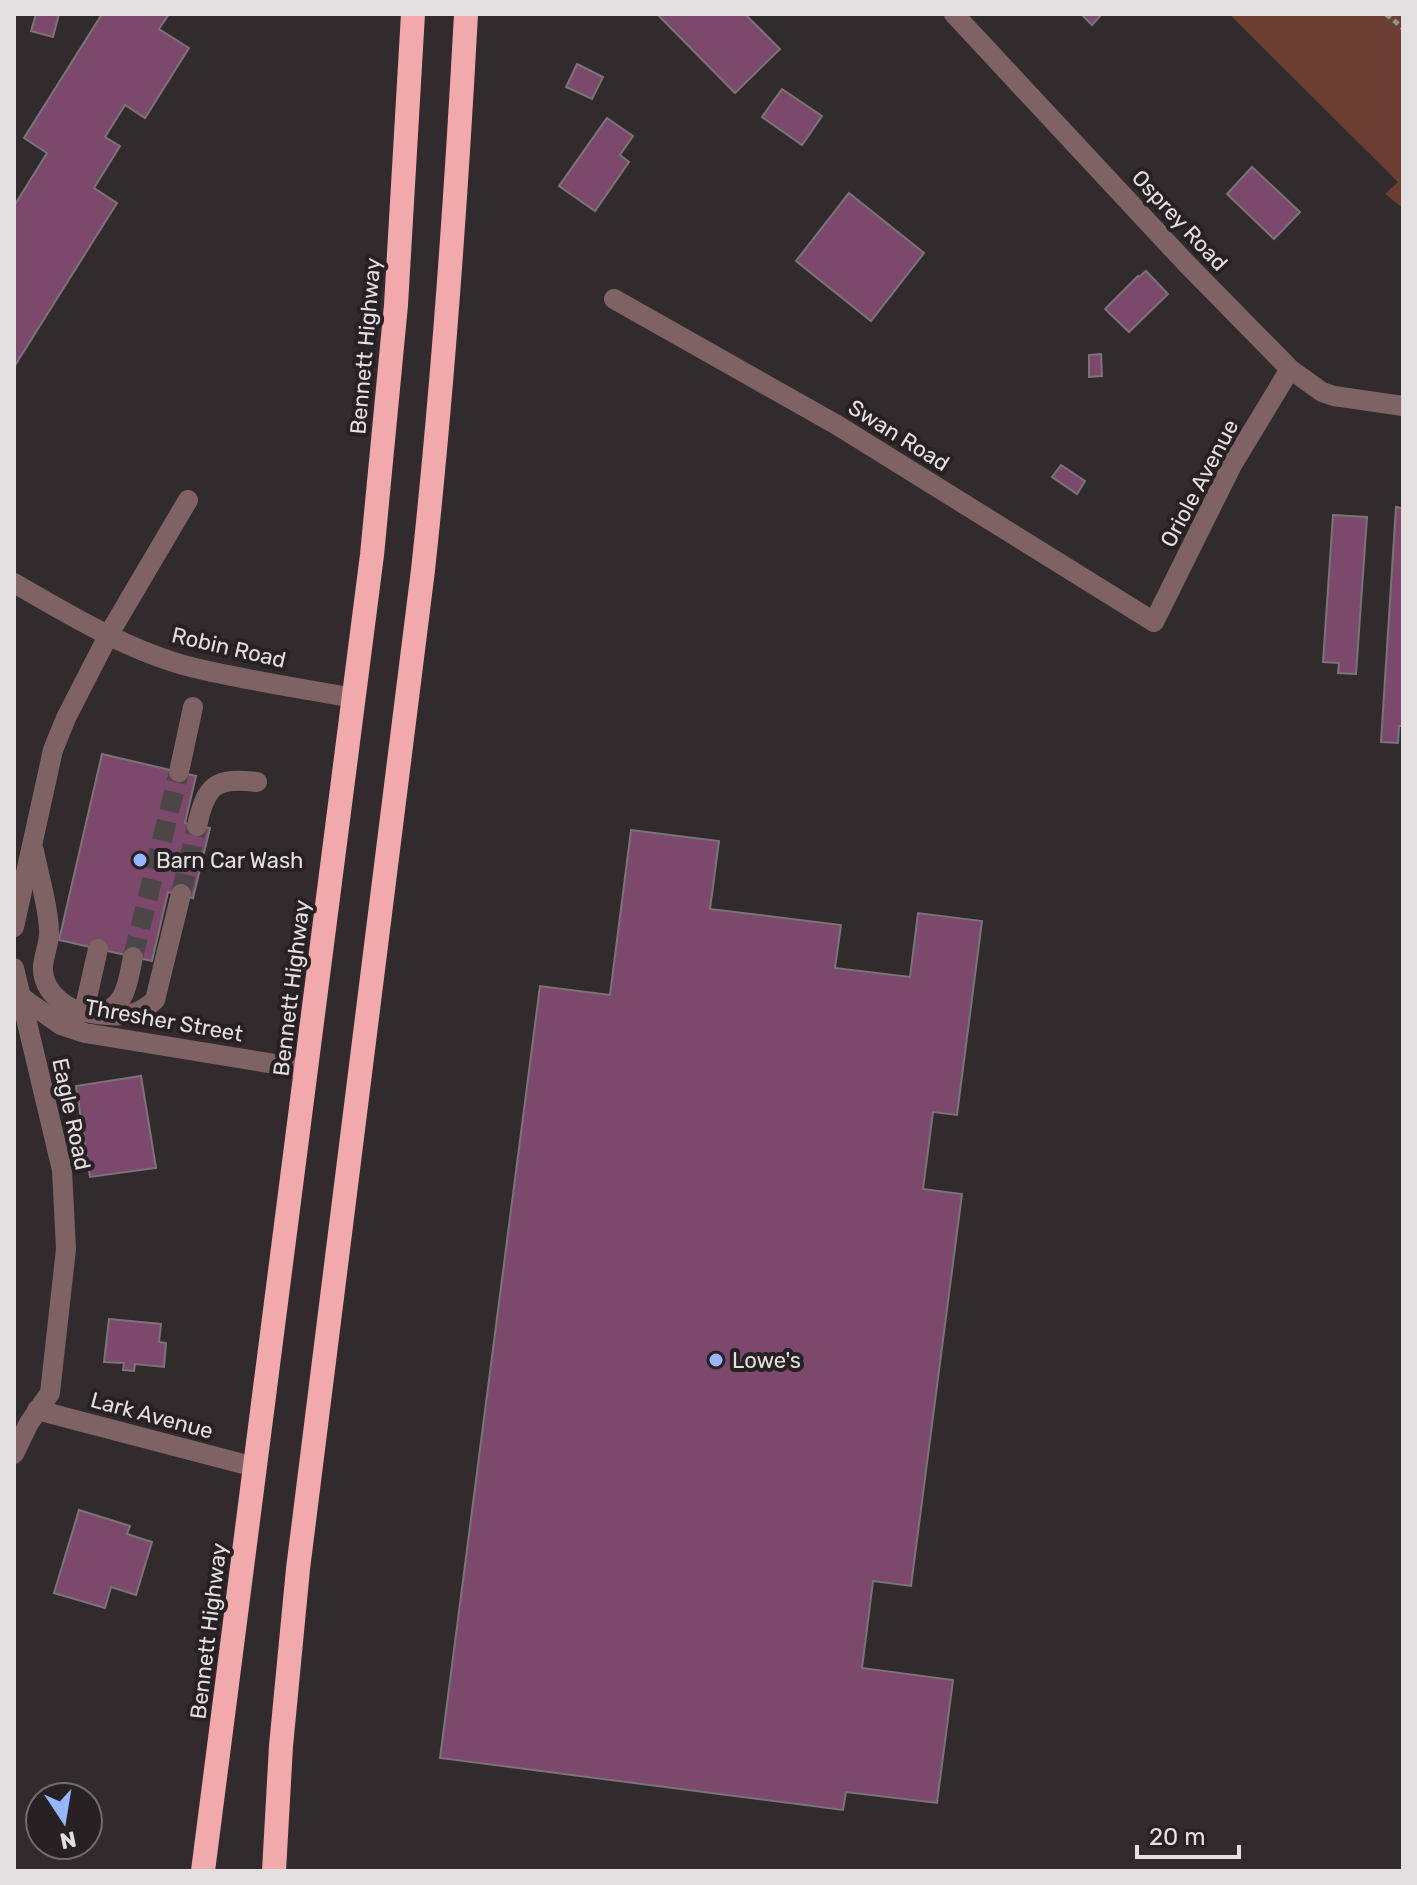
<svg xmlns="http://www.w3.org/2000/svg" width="1417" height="1885" font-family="Rubik,sans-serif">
<rect width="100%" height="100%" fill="#312b2d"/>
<polygon fill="#6c3d31" points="1229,14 1403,14 1403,208 1385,194 1398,182"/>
<g fill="#7c496d" stroke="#7a7478" stroke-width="2">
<polygon points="36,14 59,14 53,37 31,31"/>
<polygon points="102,14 169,14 159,29 189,48 145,118 125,105 105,137 120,146 94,188 117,203 14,367 14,206 47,153 24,138"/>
<polygon points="657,14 745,14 780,49 735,93"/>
<polygon points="1081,14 1102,14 1092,25"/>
<polygon points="577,64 603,77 592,99 566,87"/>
<polygon points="782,89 822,116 802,145 762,117"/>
<polygon points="607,118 633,136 620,155 629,162 595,211 559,186"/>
<polygon points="1252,167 1300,212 1274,239 1227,194"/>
<polygon points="849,193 924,253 871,321 796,261"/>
<polygon points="1146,271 1168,294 1129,332 1105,309 1138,276 1139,277"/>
<polygon points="1101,354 1102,376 1089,377 1089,355"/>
<polygon points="1061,465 1085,481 1077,494 1052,477"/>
<polygon points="1396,507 1403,508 1403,726 1399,726 1398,743 1381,742"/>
<polygon points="1333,515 1367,517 1356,674 1338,673 1339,663 1323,662"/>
<polygon points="102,754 196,776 185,823 210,828 193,898 168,892 152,961 59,940"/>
<polygon points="631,830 719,841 710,909 841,925 835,968 910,977 918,913 982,921 957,1115 933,1112 923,1189 962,1194 911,1586 873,1581 862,1668 953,1680 937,1803 846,1792 843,1810 440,1758 540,986 610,995"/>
<polygon points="141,1076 156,1168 90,1177 76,1086"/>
<polygon points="109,1319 161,1324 159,1342 166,1343 164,1367 135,1364 134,1371 123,1370 124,1363 104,1362"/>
<polygon points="79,1510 130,1526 127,1534 152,1542 136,1595 111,1587 105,1608 54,1593"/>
</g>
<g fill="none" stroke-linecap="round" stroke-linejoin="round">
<g stroke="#4c4648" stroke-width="20" stroke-dasharray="20 10" stroke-linecap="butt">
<polyline points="181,894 197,826"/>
<polyline points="133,957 179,772"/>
</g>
<polyline stroke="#938d8f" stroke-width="5" stroke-dasharray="6 4" stroke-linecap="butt" points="1386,14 1403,28"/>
<g stroke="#7f6263" stroke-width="20">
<polyline points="954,14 1185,262 1290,369 1322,392 1334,396 1403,406"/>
<polyline points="614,299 837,425 1154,622 1232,465 1290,369"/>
<path d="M14,583C69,615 129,651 191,667C244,680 299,688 353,698"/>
<polyline points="179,772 193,707"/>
<path d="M197,826C206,785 215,777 257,782"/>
<path d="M34,851C39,877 48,904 49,930C50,942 44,954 43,966C41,993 71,1015 96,1013C126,1011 128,981 133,957"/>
<polyline points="14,927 53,750 66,718 109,634 188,500"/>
<polyline points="14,968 62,1170 66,1249 50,1393 29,1423 14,1454"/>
<polyline points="21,997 61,1025 85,1033 306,1069"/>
<polyline points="84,1011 98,949"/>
<path d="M97,1014C121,1017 137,1017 155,1000L181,894"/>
<polyline points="37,1410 255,1467"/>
</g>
<g stroke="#f1a9ac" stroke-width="24">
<polyline points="203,1871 372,555 396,305 413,14"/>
<path d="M274,1871L281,1746L298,1569L423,570C443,385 456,200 466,14"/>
</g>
</g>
<g fill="#96b6fd" stroke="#272123" stroke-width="3">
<circle cx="140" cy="860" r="8"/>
<circle cx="716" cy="1360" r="8"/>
</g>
<g text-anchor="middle" stroke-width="8" stroke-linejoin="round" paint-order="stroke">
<g font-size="22" fill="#e4dfe0" stroke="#272123">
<text transform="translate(1180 220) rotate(47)" y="8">Osprey Road</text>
<text transform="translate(365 346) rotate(-85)" y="8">Bennett Highway</text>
<text transform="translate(899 435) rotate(32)" y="8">Swan Road</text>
<text transform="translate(1199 483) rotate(-62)" y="8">Oriole Avenue</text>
<text transform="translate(229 647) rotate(13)" y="8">Robin Road</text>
<text transform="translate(291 988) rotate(-83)" y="8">Bennett Highway</text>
<text transform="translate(164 1020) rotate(10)" y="8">Thresher Street</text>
<text transform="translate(72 1114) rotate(78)" y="8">Eagle Road</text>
<text transform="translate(152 1415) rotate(15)" y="8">Lark Avenue</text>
<text transform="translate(208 1631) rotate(-83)" y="8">Bennett Highway</text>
</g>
<g font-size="22" fill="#e4dfe0" stroke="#272123" text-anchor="start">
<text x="156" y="868">Barn Car Wash</text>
<text x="732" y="1368">Lowe's</text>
</g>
</g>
<rect width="1417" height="1885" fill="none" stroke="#e4dfe0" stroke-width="32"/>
<g transform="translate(64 1821) rotate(168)"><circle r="38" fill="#272123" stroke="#736d6f" stroke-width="2"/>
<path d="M0-6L14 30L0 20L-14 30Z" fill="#96b6fd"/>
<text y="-12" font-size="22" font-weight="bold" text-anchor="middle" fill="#e4dfe0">N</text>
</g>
<path d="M1137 1845v12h102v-12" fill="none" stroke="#e4dfe0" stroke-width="4"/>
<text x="1149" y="1845" font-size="24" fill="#e4dfe0" stroke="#272123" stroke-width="6" paint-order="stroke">20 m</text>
</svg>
